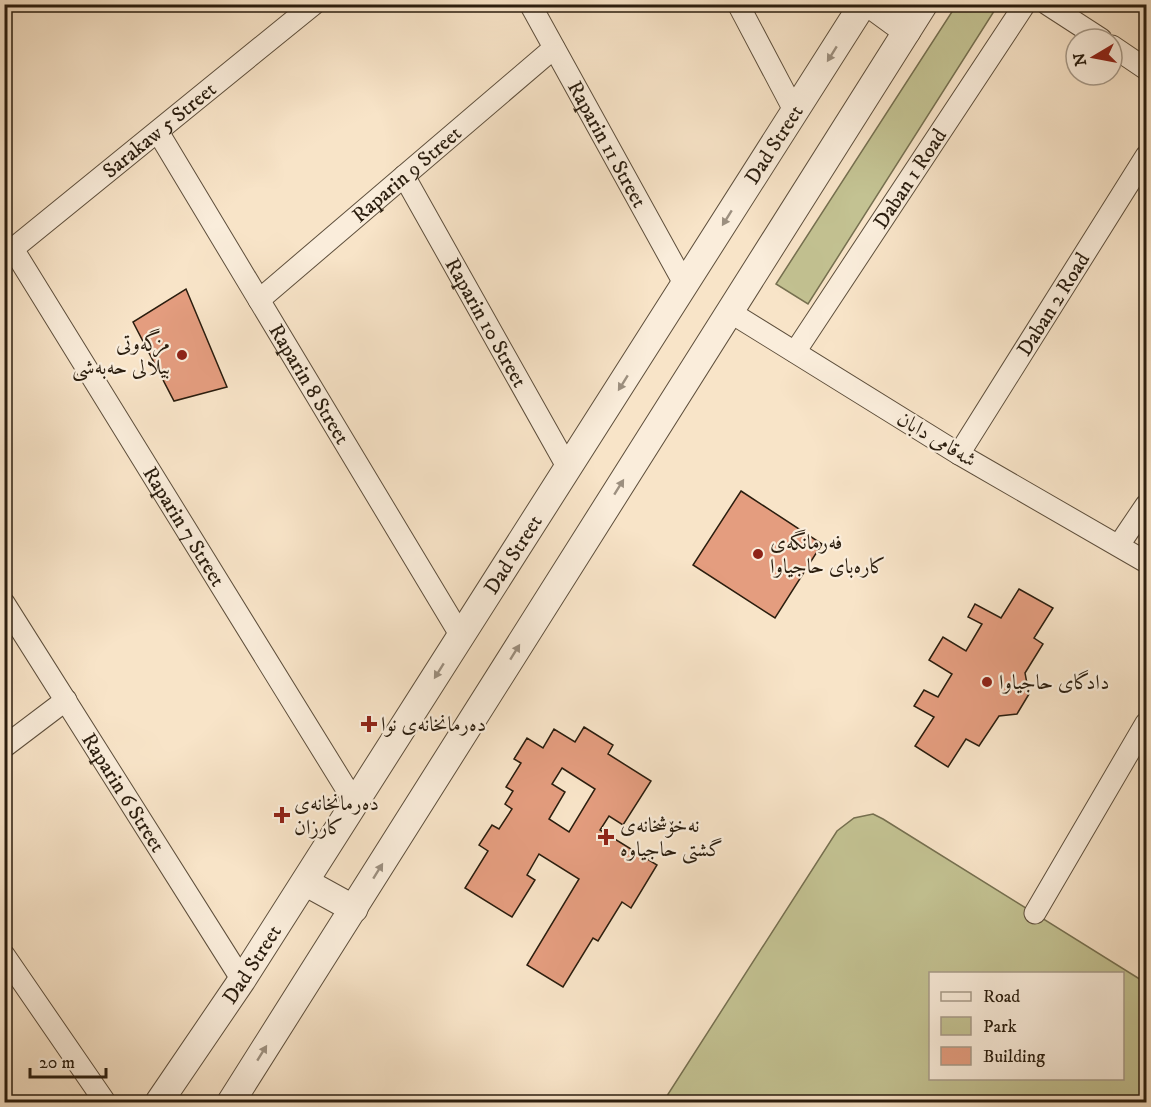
<svg xmlns="http://www.w3.org/2000/svg" width="1151" height="1107" font-family="'IM FELL DW Pica',Amiri,serif">
<rect width="100%" height="100%" fill="#f8e4c8"/>
<filter id="stains"><feTurbulence type="fractalNoise" baseFrequency=".00333" numOctaves="4"/><feColorMatrix values="0 0 0 0 .2 0 0 0 0 .09 0 0 0 0 .02 0 0 0 .5 -.17"/></filter>
<radialGradient id="worn" r=".72"><stop offset=".6" stop-color="#630" stop-opacity="0"/><stop offset="1" stop-color="#630" stop-opacity=".3"/></radialGradient>
<g fill="#c3c292" stroke="#767050" stroke-width="1.5" fill-rule="evenodd">
<polygon points="957,4 998,5 808,304 776,284"/>
<path d="M873,814L883,819L1146,983V1102H663L837,831L854,818ZM930,974H1122V1078H930Z"/>
</g>
<g fill="#e49d7f" stroke="#2a1d0e" stroke-width="1.5" fill-rule="evenodd">
<polygon points="186,289 227,387 174,401 133,322"/>
<polygon points="741,491 822,544 775,618 693,565"/>
<polygon points="1019,589 1053,608 1034,638 1043,644 1025,673 1029,694 1017,714 999,716 979,746 966,739 948,767 915,746 934,717 914,706 924,690 938,697 952,674 929,660 943,637 966,651 982,624 968,617 975,604 1001,618"/>
<path d="M584,727L613,745L608,754L651,781L623,825L609,816L600,830L657,865L631,908L622,902L598,941L593,938L563,987L527,965L579,879L539,854L527,875L535,880L512,917L465,888L488,851L479,845L492,825L499,829L512,809L505,804L513,791L506,787L521,763L514,759L527,738L543,748L554,729L575,742ZM562,768L595,789L569,832L549,819L565,792L552,784Z"/>
</g>
<g fill="none" stroke-linecap="round" stroke-linejoin="round">
<g stroke="#5e4f3c" stroke-width="23">
<g id="minor">
<path id="s1" d="M530,4L685,285"/>
<polyline points="738,4 795,112"/>
<polyline points="1047,4 1101,39"/>
<polyline points="1112,46 1146,69"/>
<path id="s2" d="M158,132L461,636"/>
<path id="s3" d="M404,176L568,468"/>
<path id="s4" d="M13,249L355,803"/>
<path id="s5" d="M4,256L314,4"/>
<path id="s6" d="M259,300L554,48"/>
<polyline points="730,312 959,454 1146,562"/>
<path id="s7" d="M795,352L1025,4"/>
<path id="s8" d="M959,454L1146,156"/>
<polyline points="1119,545 1146,505"/>
<path id="s9" d="M4,603L242,980"/>
<polyline points="4,747 66,700"/>
<polyline points="1035,913 1146,723"/>
<polyline points="4,955 105,1102"/>
</g>
</g>
<g stroke="#5e4f3c" stroke-width="29">
<g id="tertiary">
<polyline points="870,4 907,31"/>
<polyline points="305,882 354,909"/>
<path id="s10" d="M159,1102L242,980L863,4"/>
<polyline points="231,1102 924,4"/>
</g>
</g>
<use href="#minor" stroke="#faeddb" stroke-width="21"/>
<use href="#tertiary" stroke="#faeddb" stroke-width="27"/>
</g>
<defs><path id="oneway-solid" d="M-6-.8H1V-3.2L6.5 0L1 3.2V.8H-6Z" transform="scale(1.5)"/></defs>
<g fill="#9c8f7f">
<use href="#oneway-solid" transform="translate(832 54) rotate(122)"/>
<use href="#oneway-solid" transform="translate(727 218) rotate(122)"/>
<use href="#oneway-solid" transform="translate(623 383) rotate(122)"/>
<use href="#oneway-solid" transform="translate(619 487) rotate(-58)"/>
<use href="#oneway-solid" transform="translate(515 652) rotate(-58)"/>
<use href="#oneway-solid" transform="translate(439 671) rotate(122)"/>
<use href="#oneway-solid" transform="translate(378 871) rotate(-58)"/>
<use href="#oneway-solid" transform="translate(262 1053) rotate(-58)"/>
</g>
<g fill="#8f2418" stroke="#faeddb" stroke-width="2">
<circle cx="182" cy="355" r="6"/>
<circle cx="758" cy="554" r="6"/>
<circle cx="987" cy="682" r="6"/>
<path d="M366 715h6v6h6v6h-6v6h-6v-6h-6v-6h6z"/>
<path d="M279 806h6v6h6v6h-6v6h-6v-6h-6v-6h6z"/>
<path d="M603 828h6v6h6v6h-6v6h-6v-6h-6v-6h6z"/>
</g>
<g text-anchor="middle" stroke-width="4.5" stroke-linejoin="round" paint-order="stroke">
<g font-size="21" fill="#2a1d0e" stroke="#faeddb">
<text dy="7" stroke="none"><textPath href="#s5" startOffset="200">Sarakaw 5 Street</textPath></text>
<text dy="7" stroke="none"><textPath href="#s1" startOffset="160">Raparin 11 Street</textPath></text>
<text dy="7" stroke="none"><textPath href="#s10" startOffset="1138">Dad Street</textPath></text>
<text dy="7" stroke="none"><textPath href="#s6" startOffset="194">Raparin 9 Street</textPath></text>
<text dy="7" stroke="none"><textPath href="#s7" startOffset="208">Daban 1 Road</textPath></text>
<text dy="7" stroke="none"><textPath href="#s8" startOffset="177">Daban 2 Road</textPath></text>
<text dy="7" stroke="none"><textPath href="#s3" startOffset="168">Raparin 10 Street</textPath></text>
<text dy="7" stroke="none"><textPath href="#s2" startOffset="294">Raparin 8 Street</textPath></text>
<text transform="translate(937 439) rotate(31)" y="7">شەقامی دابان</text>
<text dy="7" stroke="none"><textPath href="#s4" startOffset="326">Raparin 7 Street</textPath></text>
<text dy="7" stroke="none"><textPath href="#s10" startOffset="652">Dad Street</textPath></text>
<text dy="7" stroke="none"><textPath href="#s9" startOffset="224">Raparin 6 Street</textPath></text>
<text dy="7" stroke="none"><textPath href="#s10" startOffset="166">Dad Street</textPath></text>
</g>
<g font-size="21" fill="#2a1d0e" stroke="#faeddb" text-anchor="start">
<text x="170" y="350" text-anchor="end">مزگەوتی<tspan x="170" dy="24">بیلالی حەبەشی</tspan></text>
<text x="770" y="549">فەرمانگەی<tspan x="770" dy="24">کارەبای حاجیاوا</tspan></text>
<text x="999" y="689">دادگای حاجیاوا</text>
<text x="381" y="731">دەرمانخانەی نوا</text>
<text x="294" y="810">دەرمانخانەی<tspan x="294" dy="24">کارزان</tspan></text>
<text x="620" y="832">نەخۆشخانەی<tspan x="620" dy="24">گشتی حاجیاوە</tspan></text>
</g>
</g>
<rect width="1151" height="1107" fill="none" stroke="#f8e4c8" stroke-width="24"/>
<rect x="6" y="6" width="1139" height="1095" fill="none" stroke="#2a1d0e" stroke-width="3"/>
<rect x="12" y="12" width="1127" height="1083" fill="none" stroke="#2a1d0e" stroke-width="1.5"/>
<rect x="929" y="972" width="195" height="108" fill="#faeddb" stroke="#a79a89" stroke-width="1.5"/>
<rect x="941" y="992" width="30" height="9" fill="#faeddb" stroke="#a79a89" stroke-width="1.5"/>
<text x="983" y="1002" font-size="18" fill="#2a1d0e">Road</text>
<rect x="941" y="1017" width="30" height="18" fill="#c3c292" stroke="#a79a89" stroke-width="1.5"/>
<text x="983" y="1032" font-size="18" fill="#2a1d0e">Park</text>
<rect x="941" y="1047" width="30" height="18" fill="#e49d7f" stroke="#a79a89" stroke-width="1.5"/>
<text x="983" y="1062" font-size="18" fill="#2a1d0e">Building</text>
<g transform="translate(1094 57) rotate(260)"><circle r="28" fill="#faeddb" stroke="#a79a89" stroke-width="1.5"/>
<path d="M0-4.5L10 22L0 15L-10 22Z" fill="#8f2418"/>
<text y="-9" font-size="16" font-weight="bold" text-anchor="middle" fill="#2a1d0e">N</text>
</g>
<path d="M30 1068v9h76v-9" fill="none" stroke="#2a1d0e" stroke-width="3"/>
<text x="39" y="1068" font-size="18" fill="#2a1d0e" stroke="#faeddb" stroke-width="4.5" paint-order="stroke">20 m</text>
<rect width="100%" height="100%" filter="url(#stains)"/>
<rect width="100%" height="100%" fill="url(#worn)"/>
</svg>
